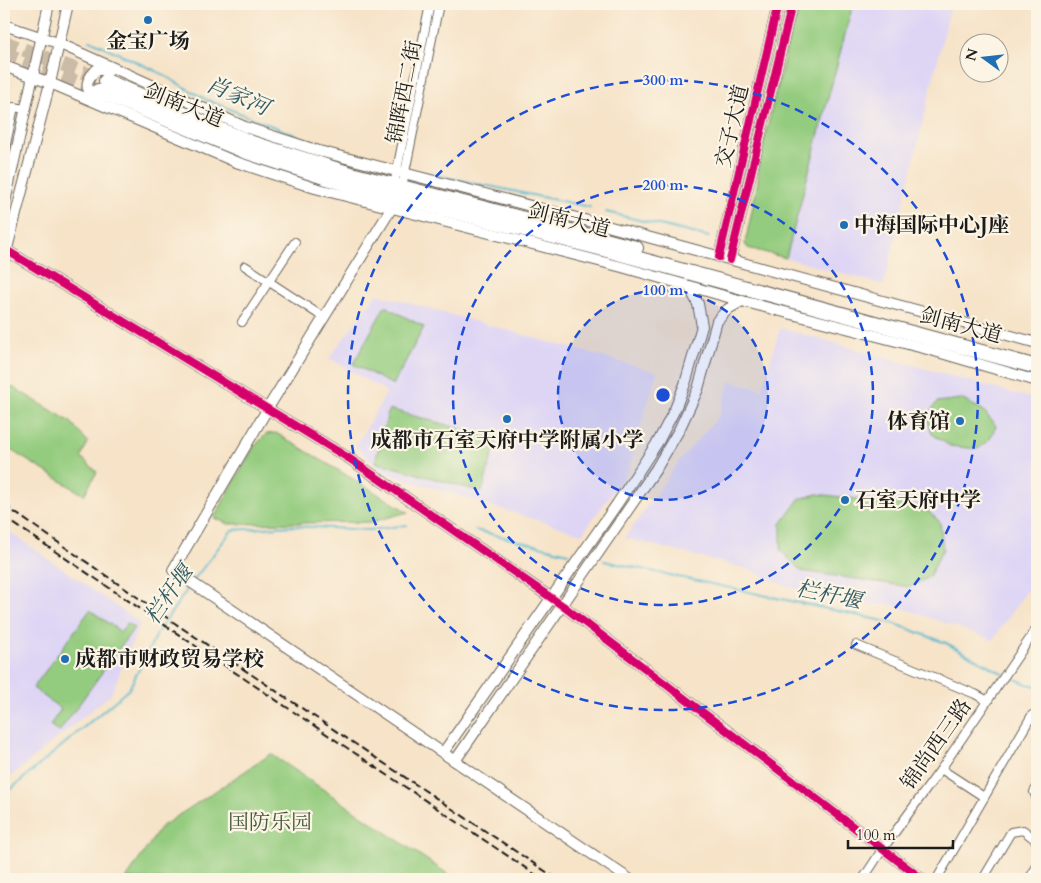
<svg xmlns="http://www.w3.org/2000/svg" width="1041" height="883" font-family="Cardo,'Noto Serif SC',serif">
<rect width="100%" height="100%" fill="#fcf5e5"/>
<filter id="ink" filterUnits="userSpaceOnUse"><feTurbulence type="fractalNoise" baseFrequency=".02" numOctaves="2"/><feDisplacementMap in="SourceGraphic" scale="10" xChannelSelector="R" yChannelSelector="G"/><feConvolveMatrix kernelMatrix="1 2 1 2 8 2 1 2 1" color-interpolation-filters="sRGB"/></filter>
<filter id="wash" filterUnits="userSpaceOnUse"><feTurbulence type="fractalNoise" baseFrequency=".0096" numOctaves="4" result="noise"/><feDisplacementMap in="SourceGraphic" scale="20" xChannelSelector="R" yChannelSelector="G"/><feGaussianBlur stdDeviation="1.12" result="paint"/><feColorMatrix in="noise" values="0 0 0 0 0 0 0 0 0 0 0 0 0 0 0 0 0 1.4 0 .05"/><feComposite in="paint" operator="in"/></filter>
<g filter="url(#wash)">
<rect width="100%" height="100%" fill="#f6e3c8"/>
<g fill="#ded5f5">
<polygon points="853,4 951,4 884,285 786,258"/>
<polygon points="377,294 657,372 628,471 582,534 382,472 356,446 387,392 329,358"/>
<polygon points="780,328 1037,400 1037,576 993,640 894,605 857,604 786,586 748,569 625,538 679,461 719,416 730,381 762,389"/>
<polygon points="4,528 140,623 111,694 4,782"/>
</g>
<g fill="#94cc7f" stroke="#58744e">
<polygon points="803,4 853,4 786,258 748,248 745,244 758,181 759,162 791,30"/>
<polygon points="385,306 424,327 393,385 353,364"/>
<polygon points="4,382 71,422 88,442 81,457 97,472 84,495 4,446"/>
<polygon points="961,399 983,410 996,426 990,439 978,449 950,446 932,434 927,417 937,402"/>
<polygon points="389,409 497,439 482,492 375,462"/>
<polygon points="276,433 408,512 372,522 229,524 214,518 254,447 266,434"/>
<polygon points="817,494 923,507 940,522 943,549 929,577 910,587 801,571 781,551 781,524 799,499"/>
<polygon points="90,610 121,632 127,623 134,628 59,732 50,725 61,709 33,688"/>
<polygon points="271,754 455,879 126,879 161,827"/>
</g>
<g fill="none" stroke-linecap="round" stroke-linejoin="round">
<g stroke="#50b7ce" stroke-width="2">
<polyline points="4,14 12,17"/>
<polyline points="90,40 158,72 207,100 310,141 381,161"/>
<polyline points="421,172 590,207"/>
<polyline points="606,212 709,237"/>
<polyline points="475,530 568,553"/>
<polyline points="604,561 893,623 946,643 1004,674"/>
<polyline points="193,581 232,530 293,526 370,530 407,525"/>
<polyline points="1008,676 1027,684 1037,686"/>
<polyline points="4,795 129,689 159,630 189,587"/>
</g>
</g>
</g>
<g filter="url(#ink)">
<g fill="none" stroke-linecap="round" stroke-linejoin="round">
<g stroke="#cabba6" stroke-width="14" stroke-dasharray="14 7" stroke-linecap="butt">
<polyline points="4,42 106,81"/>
<polyline points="4,53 98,91"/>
</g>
<g stroke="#686258" stroke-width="10">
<g id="street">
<polyline points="4,153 14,107 25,109"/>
<polyline points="394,185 430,4"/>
<polyline points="402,187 439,4"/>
<polyline points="245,266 323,317"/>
<polyline points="242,322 295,242"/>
<polyline points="856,645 975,694 988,701"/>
<polyline points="941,769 984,797"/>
<polyline points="1037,787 1034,792 1037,799"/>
<polyline points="863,879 882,850 941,769 1037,628"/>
<polyline points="941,879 938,877 1032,715 1037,716"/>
<polyline points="983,879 1011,832 1023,830 1037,841"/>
<polyline points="1029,879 1037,866"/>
</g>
</g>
<g stroke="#686258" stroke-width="12">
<g id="secondary">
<polyline points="4,25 58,43 245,127 319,151 596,223 1037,343"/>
<polyline points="4,66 50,83 236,162 315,188 622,267 742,301 931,350 1037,381"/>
<path d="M100,102C86,91 82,84 96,70H111"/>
<polyline points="4,206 49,4"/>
<polyline points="391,209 268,408 173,570 629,879"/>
<polyline points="6,250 350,459 563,606 922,879"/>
<polyline points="719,257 778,4"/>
<polyline points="4,260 50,83 68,4"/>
<polyline points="730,260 792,4"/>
<polyline points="443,753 617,504 659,440 675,409 685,384 702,326 698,304 689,286"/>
<polyline points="455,761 656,469 679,430 698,389 717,321 728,309 742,301"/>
</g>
</g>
<g stroke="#686258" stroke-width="16">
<g id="highway">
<polyline points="106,81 252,143 351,174 636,248"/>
<polyline points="98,91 244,151 352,186 599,248 1037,367"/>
</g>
</g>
<use href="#street" stroke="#fff" stroke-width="8"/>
<use href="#secondary" stroke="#fff" stroke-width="10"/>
<use href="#highway" stroke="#fff" stroke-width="14"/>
<g stroke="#1c1c1c" stroke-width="2" stroke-dasharray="8 4" stroke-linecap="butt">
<polyline points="4,505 179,626 557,879"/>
<polyline points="4,517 542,879"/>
</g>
<g stroke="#fcf5e5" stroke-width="11">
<g id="cycleway">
<polyline points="6,250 350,459 563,606 922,879"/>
<polyline points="719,257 778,4"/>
<polyline points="730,260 792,4"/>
</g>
</g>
<use href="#cycleway" stroke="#d6006c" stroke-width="8"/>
</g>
</g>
<circle cx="663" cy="395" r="105" fill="#1d4ed8" fill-opacity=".12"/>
<g fill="none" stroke="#1d4ed8" stroke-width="2.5" stroke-dasharray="9 6">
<circle cx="663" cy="395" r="105"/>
<circle cx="663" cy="395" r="210"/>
<circle cx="663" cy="395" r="315"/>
</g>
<g fill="#1f6fb2" stroke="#fcf5e5" stroke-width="2">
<circle cx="148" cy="20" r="5"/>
<circle cx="844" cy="225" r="5"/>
<circle cx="507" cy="419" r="5"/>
<circle cx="960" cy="421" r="5"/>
<circle cx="845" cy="500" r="5"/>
<circle cx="65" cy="659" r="5"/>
</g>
<g text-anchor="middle" stroke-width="4.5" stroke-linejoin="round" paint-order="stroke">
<g font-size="21" font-weight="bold" fill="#1c1c1c" stroke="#fcf5e5" text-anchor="start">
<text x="148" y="48" text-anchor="middle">金宝广场</text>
<text x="854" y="232">中海国际中心J座</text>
<text x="950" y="428" text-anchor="end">体育馆</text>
<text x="507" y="447" text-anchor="middle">成都市石室天府中学附属小学</text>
<text x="855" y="507">石室天府中学</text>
<text x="75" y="666">成都市财政贸易学校</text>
</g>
<g font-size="21" fill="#1c1c1c" stroke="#fcf5e5">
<text transform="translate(404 92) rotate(-79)" y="7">锦晖西二街</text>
<text transform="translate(184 105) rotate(22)" y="7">剑南大道</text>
<text transform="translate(732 126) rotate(-77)" y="7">交子大道</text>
<text transform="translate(569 220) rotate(14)" y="7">剑南大道</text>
<text transform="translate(961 325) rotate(15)" y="7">剑南大道</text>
<text transform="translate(936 744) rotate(-55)" y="7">锦尚西三路</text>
</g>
<g font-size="21" fill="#465a3f" stroke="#fcf5e5">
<text x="270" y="829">国防乐园</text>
</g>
<g font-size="22" font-style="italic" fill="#315a63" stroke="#fcf5e5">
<text transform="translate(238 95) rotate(23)" y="8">肖家河</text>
<text transform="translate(168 594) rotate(-55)" y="8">栏杆堰</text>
<text transform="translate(829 594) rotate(12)" y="8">栏杆堰</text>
</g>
</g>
<circle cx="663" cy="395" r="8" fill="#1d4ed8" stroke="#fcf5e5" stroke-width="2.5"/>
<g font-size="15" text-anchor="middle" font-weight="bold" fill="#1d4ed8" stroke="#fcf5e5" stroke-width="4.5" stroke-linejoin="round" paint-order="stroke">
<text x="663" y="85">300 m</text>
<text x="663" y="190">200 m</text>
<text x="663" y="295">100 m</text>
</g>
<rect width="1041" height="883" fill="none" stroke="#fcf5e5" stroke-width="20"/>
<g transform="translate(984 58) rotate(285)"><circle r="24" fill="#fcf5e5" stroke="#a29e95"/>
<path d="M0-4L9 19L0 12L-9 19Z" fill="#1f6fb2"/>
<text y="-8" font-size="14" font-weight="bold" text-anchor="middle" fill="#1c1c1c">N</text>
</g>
<path d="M848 840v8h105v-8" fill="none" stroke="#1c1c1c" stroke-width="2.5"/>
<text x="856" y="840" font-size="15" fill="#1c1c1c" stroke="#fcf5e5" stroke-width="4" paint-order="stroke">100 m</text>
</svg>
